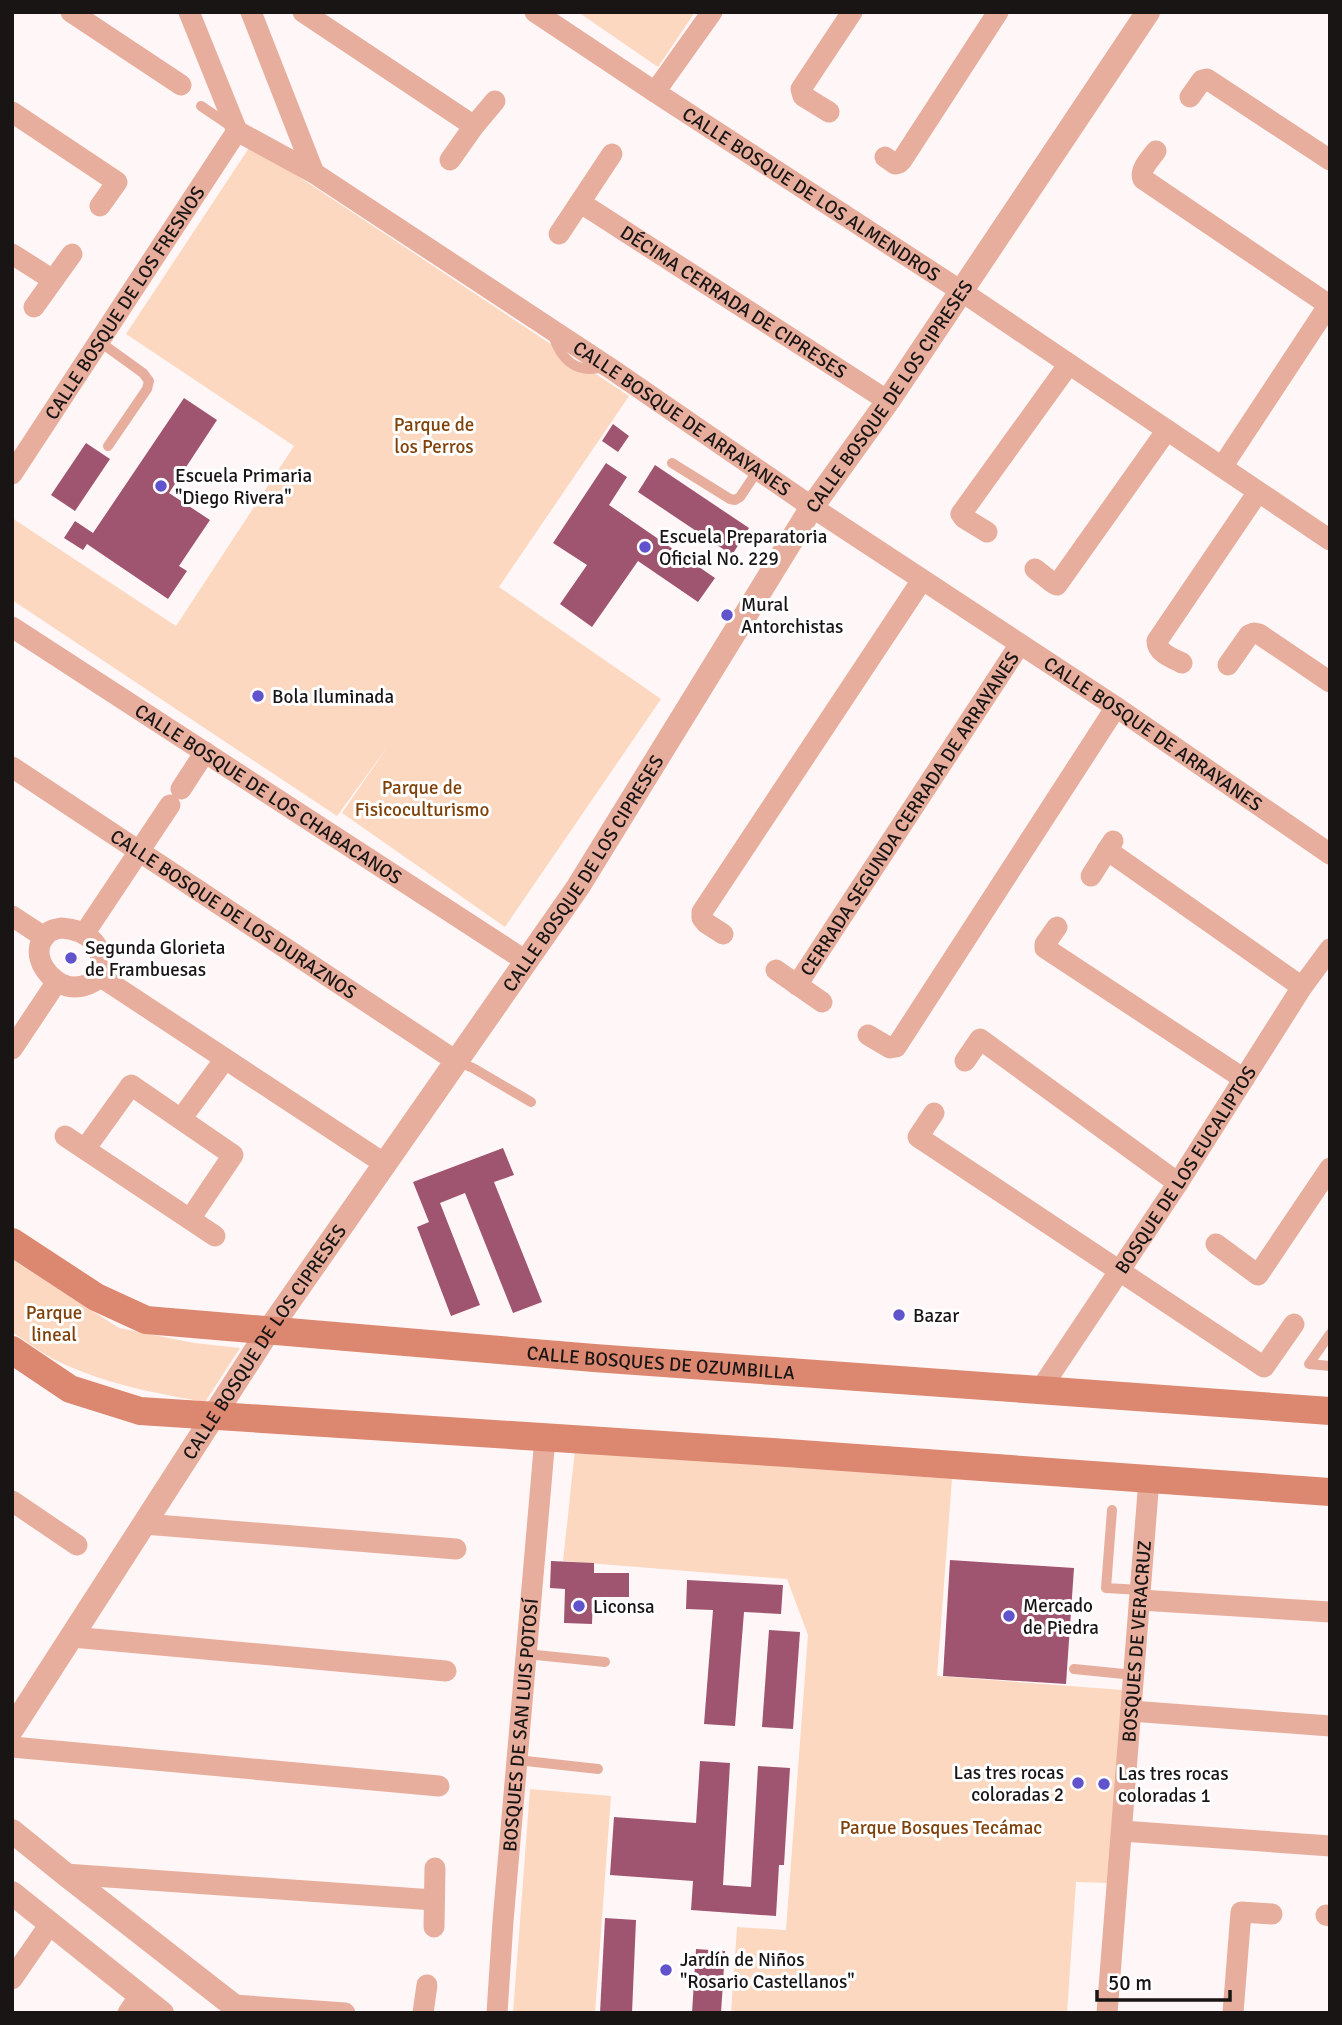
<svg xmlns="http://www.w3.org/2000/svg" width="1342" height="2025" font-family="Signika,sans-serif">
<rect width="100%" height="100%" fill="#fff7f7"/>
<g fill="#fcd8c0">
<polygon points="578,12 695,12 658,67"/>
<polygon points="251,145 629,396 499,587 661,699 505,927 342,813 388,746 337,816 12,600 12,518 176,626 294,446 126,334"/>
<path d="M12,1259L119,1328L194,1343L240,1348L205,1402C153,1393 101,1383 53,1359C39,1351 26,1341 12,1332Z"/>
<polygon points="575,1450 952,1479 937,1676 1123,1690 1110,1883 1076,1882 1067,2013 731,2013 737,1927 786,1930 808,1635 787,1579 563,1561"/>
<polygon points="530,1789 611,1796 595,2013 513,2013"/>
</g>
<g fill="#9f556f">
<polygon points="184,398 217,420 169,493 210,520 179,566 187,571 168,599 87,544 83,550 64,538 75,521 93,533"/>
<polygon points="613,424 629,436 618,452 602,441"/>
<polygon points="86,443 110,459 75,511 51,495"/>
<polygon points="606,463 627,477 609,505 715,578 698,602 638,561 592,627 560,604 587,565 553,543"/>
<polygon points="655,465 749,528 732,555 638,492"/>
<polygon points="503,1148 514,1175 494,1182 542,1302 513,1313 465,1193 440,1203 480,1305 451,1316 417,1227 429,1222 413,1182"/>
<polygon points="950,1560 1074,1568 1066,1684 943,1676"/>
<polygon points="551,1561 594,1563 594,1573 629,1573 629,1597 593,1597 592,1624 564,1623 565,1589 550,1588"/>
<polygon points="687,1580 783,1585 781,1614 744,1612 735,1726 704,1724 713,1610 686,1609"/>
<polygon points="769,1630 800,1632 793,1729 762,1727"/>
<polygon points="700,1761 730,1763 723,1885 751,1887 758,1766 790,1768 784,1865 779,1865 776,1916 691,1910 693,1881 610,1875 614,1817 696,1823"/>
<polygon points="605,1918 636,1920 632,2013 600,2013"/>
<polygon points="696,1949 725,1951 721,2013 692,2013"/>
</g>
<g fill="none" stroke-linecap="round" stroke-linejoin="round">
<g stroke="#e8ae9d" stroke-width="10">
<polyline points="201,106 232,127"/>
<path d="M552,332C560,359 576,376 606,366"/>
<polyline points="100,342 143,373 149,381 147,389 108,446"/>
<polyline points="672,463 730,499 735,500 740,497 758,470"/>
<polyline points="456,1061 473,1068 531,1102"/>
<polyline points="1330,1334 1309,1364 1330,1366"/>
<polyline points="1112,1510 1106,1588 1140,1590"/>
<polyline points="526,1654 605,1662"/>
<polyline points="1074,1669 1134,1675"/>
<polyline points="517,1760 598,1769"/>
</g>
<g stroke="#e8ae9d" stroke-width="21">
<polyline points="71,12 181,85"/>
<polyline points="189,12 237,131"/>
<polyline points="251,12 314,173"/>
<polyline points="303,12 474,126"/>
<path id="s1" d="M535,12L655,92L961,291L1330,540"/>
<polyline points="655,92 712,12"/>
<polyline points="1190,97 1202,80 1207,79 1330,160"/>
<polyline points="12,112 117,182 100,206"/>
<polyline points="829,112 803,96 801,89 852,12"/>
<path id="s2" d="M237,131L314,173L613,370L812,507L1116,707L1330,854"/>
<path d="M1156,151C1150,159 1139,170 1143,179L1329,305"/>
<polyline points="885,157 895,164 899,163 902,160 998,12"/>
<polyline points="450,160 474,126 495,101"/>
<path id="s3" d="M581,203L888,401"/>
<polyline points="559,234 612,154"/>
<polyline points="12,254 53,280"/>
<polyline points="34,307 72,254"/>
<polyline points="1222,467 1330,303"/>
<path id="s4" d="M12,474L237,131"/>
<polyline points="987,532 964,518 961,514 1069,364"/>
<polyline points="1035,569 1053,583 1057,585 1167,430"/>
<path id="s5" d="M12,627L526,961"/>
<path d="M1182,663C1172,658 1157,653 1157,641L1258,492"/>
<polyline points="1228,665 1249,635 1254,633 1259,634 1330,682"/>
<path id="s6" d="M12,767L456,1061"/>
<polyline points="181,789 205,752"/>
<polyline points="1107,850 1302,987"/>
<polyline points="1091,876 1113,841"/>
<polyline points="12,916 44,937"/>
<polyline points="1057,927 1045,944 1045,948 1244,1079"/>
<path d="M61,928C90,930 106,947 101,977C92,983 85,987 74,987C51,987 27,954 46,935C50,930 55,929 61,928Z"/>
<polyline points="84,934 170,805"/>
<polyline points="723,934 706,923 702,918 702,912 922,580"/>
<polyline points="776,970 822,1002"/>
<polyline points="101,977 385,1164"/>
<path id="s7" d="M797,985L1020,644"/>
<polyline points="868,1035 890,1048 896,1047 1116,707"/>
<polyline points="12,1049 56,983"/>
<polyline points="965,1061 980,1039 1178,1183"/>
<polyline points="934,1113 918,1137 1264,1367 1294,1324"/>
<polyline points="181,1119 225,1059"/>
<polyline points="65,1136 215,1236"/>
<polyline points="85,1149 131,1085 233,1155 190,1219"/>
<polyline points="1216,1244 1258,1275 1330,1168"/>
<path id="s8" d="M1040,1390L1178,1183L1302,987L1330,949"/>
<polyline points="12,1501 77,1545"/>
<polyline points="144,1524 456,1549"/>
<polyline points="1140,1600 1330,1612"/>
<polyline points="72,1637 446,1671"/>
<polyline points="1131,1711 1330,1726"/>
<polyline points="12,1747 439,1786"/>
<polyline points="1122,1831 1330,1846"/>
<polyline points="65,1874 434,1900"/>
<polyline points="1326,1915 1330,1916"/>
<polyline points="434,1927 435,1868"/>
<polyline points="12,1979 50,1924"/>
<polyline points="234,2005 345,2013"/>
<polyline points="128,2013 140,1995"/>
<polyline points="423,2013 427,1985"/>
<path id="s9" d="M497,2013L503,1921L545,1438"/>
<path id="s10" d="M1107,2013L1149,1479"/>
<polyline points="1233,2013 1241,1912 1272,1914"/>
</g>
<g stroke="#e8ae9d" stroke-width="24">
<path id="s11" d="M12,1729L269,1330L578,887L812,507L888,401L1148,12"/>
<polyline points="12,1831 65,1874 243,2013"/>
<polyline points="12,1893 162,2013"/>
</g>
<g stroke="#dc876f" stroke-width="28">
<path id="s12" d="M12,1242L96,1297L146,1320L594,1358L1330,1411"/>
<polyline points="12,1350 70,1389 140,1411 787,1453 1330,1492"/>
</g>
</g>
<g fill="#6053cc" stroke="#fff" stroke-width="2.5">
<circle cx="161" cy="486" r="7"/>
<circle cx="645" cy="547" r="7"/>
<circle cx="727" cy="615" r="7"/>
<circle cx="258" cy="696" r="7"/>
<circle cx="71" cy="958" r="7"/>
<circle cx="899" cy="1315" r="7"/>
<circle cx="579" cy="1606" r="7"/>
<circle cx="1009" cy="1616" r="7"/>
<circle cx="1078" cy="1783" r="7"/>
<circle cx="1104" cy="1784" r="7"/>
<circle cx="666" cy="1970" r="7"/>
</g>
<g text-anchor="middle" stroke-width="6" stroke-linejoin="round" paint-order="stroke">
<g font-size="19" fill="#191515" stroke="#fff">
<text dy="7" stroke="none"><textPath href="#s1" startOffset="331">CALLE BOSQUE DE LOS ALMENDROS</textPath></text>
<text dy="7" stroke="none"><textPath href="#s3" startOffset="182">DÉCIMA CERRADA DE CIPRESES</textPath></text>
<text dy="7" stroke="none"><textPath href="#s4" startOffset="205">CALLE BOSQUE DE LOS FRESNOS</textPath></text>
<text dy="7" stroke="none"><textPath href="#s11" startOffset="1596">CALLE BOSQUE DE LOS CIPRESES</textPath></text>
<text dy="7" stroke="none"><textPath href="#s2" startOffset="530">CALLE BOSQUE DE ARRAYANES</textPath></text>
<text dy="7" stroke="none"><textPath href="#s2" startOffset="1097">CALLE BOSQUE DE ARRAYANES</textPath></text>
<text dy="7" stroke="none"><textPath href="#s5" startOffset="306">CALLE BOSQUE DE LOS CHABACANOS</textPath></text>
<text dy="7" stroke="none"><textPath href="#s7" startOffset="205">CERRADA SEGUNDA CERRADA DE ARRAYANES</textPath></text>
<text dy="7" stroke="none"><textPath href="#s11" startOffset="1029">CALLE BOSQUE DE LOS CIPRESES</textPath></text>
<text dy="7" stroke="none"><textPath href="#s6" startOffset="266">CALLE BOSQUE DE LOS DURAZNOS</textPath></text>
<text dy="7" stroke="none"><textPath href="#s8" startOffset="264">BOSQUE DE LOS EUCALIPTOS</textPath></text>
<text dy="7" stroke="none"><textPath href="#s11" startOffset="462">CALLE BOSQUE DE LOS CIPRESES</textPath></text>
<text dy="7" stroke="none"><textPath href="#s12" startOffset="672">CALLE BOSQUES DE OZUMBILLA</textPath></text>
<text dy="7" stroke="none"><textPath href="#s10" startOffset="373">BOSQUES DE VERACRUZ</textPath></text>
<text dy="7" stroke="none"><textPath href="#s9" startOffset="289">BOSQUES DE SAN LUIS POTOSÍ</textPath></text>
</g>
<g font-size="19" fill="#80420a" stroke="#fff">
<text x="434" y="431">Parque de<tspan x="434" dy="22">los Perros</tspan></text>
<text x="422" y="794">Parque de<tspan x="422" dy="22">Fisicoculturismo</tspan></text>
<text x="54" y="1319">Parque<tspan x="54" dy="22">lineal</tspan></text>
<text x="941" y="1834">Parque Bosques Tecámac</text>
</g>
<g font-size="19" fill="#191515" stroke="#fff" text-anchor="start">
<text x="175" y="482">Escuela Primaria<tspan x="175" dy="22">"Diego Rivera"</tspan></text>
<text x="659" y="543">Escuela Preparatoria<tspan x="659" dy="22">Oficial No. 229</tspan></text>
<text x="741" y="611">Mural<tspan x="741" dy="22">Antorchistas</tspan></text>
<text x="272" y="703">Bola Iluminada</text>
<text x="85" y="954">Segunda Glorieta<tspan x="85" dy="22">de Frambuesas</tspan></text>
<text x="913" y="1322">Bazar</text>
<text x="1023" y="1612">Mercado<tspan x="1023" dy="22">de Piedra</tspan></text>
<text x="593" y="1613">Liconsa</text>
<text x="1064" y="1779" text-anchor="end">Las tres rocas<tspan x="1064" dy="22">coloradas 2</tspan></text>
<text x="1118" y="1780">Las tres rocas<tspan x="1118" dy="22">coloradas 1</tspan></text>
<text x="680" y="1966">Jardín de Niños<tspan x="680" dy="22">"Rosario Castellanos"</tspan></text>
</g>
</g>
<rect width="1342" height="2025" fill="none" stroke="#191515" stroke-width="28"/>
<path d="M1097 1990v10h133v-10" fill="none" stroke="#191515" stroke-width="3.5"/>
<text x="1108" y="1990" font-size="21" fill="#191515" stroke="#ffffff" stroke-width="5" paint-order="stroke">50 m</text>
</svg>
